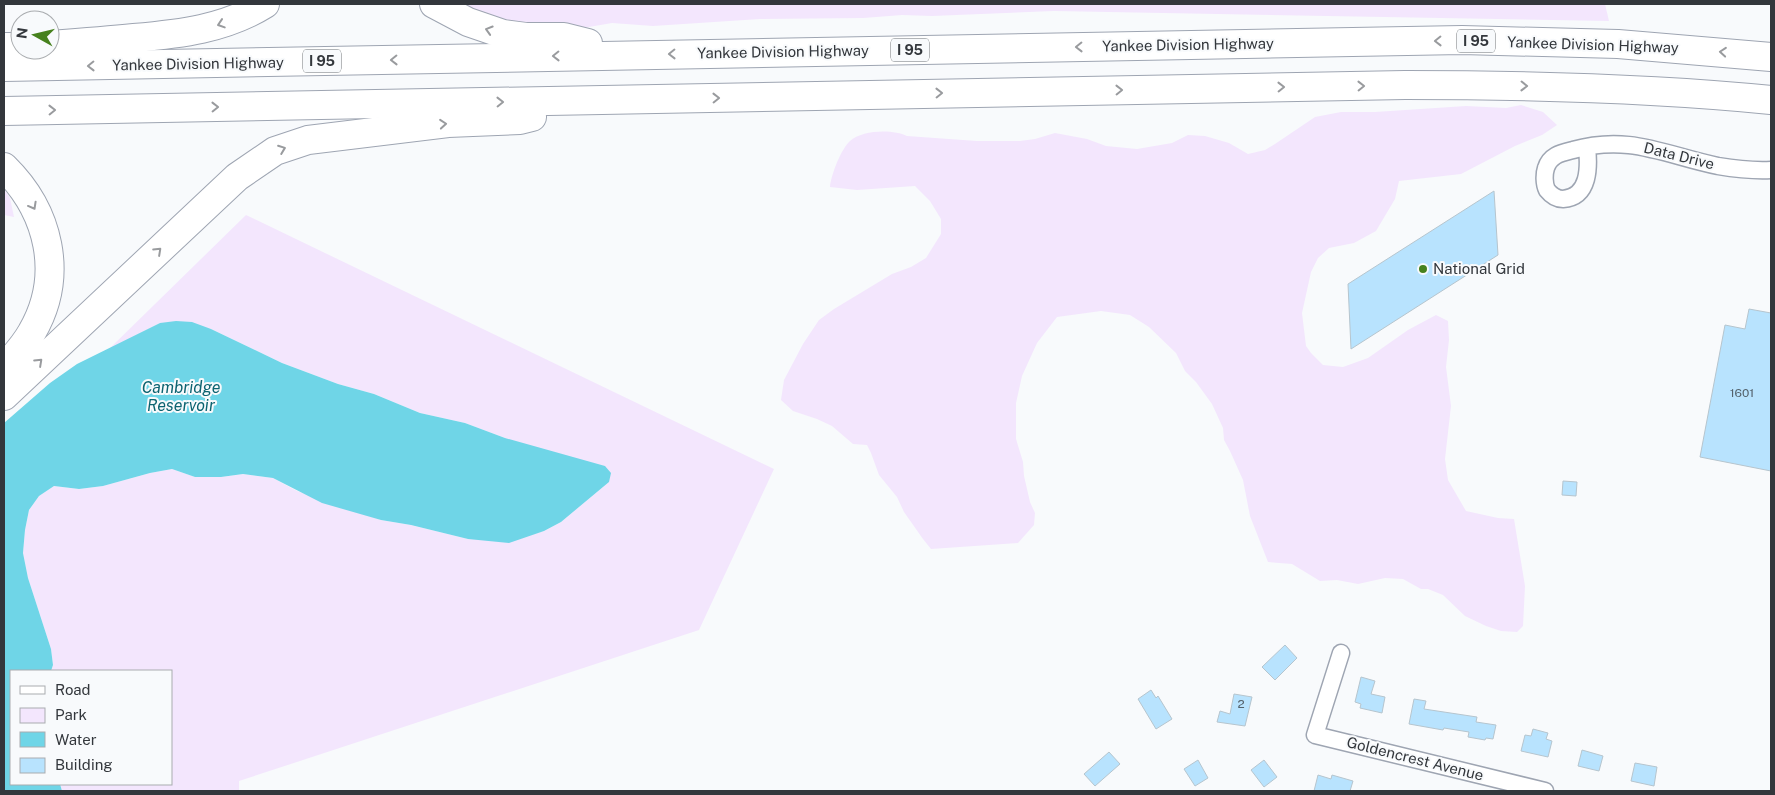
<svg xmlns="http://www.w3.org/2000/svg" width="1775" height="795" font-family="'Public Sans',sans-serif">
<rect width="100%" height="100%" fill="#f8fafc"/>
<g fill="#f3e6fd">
<polygon points="456,4 1605,4 1609,21 1054,11 932,16 902,15 863,18 760,19 653,26 612,23 583,28 528,28"/>
<path d="M1521,105L1543,112L1557,125L1542,135L1515,146L1461,174L1399,181L1395,199L1376,231L1354,243L1329,248L1318,258L1311,272L1302,313L1306,346L1311,353L1323,365L1343,367L1368,358L1408,330L1436,315L1448,321L1449,340L1446,367L1451,406L1445,459L1448,480L1466,511L1498,518L1514,519L1525,586L1523,626L1517,632L1501,631L1486,626L1465,616L1443,595L1428,589H1421L1403,579L1385,578L1358,584L1337,580L1320,581L1292,564L1268,562L1250,516L1243,480L1230,451L1224,440L1223,428L1212,404L1196,382L1185,371L1176,353L1149,327L1130,315L1101,311L1057,317L1037,343L1022,376L1016,403V439L1023,462L1024,476L1030,502L1035,513L1034,525L1018,543L931,549L923,539L904,512L897,497L879,475L871,453L867,445L853,444L832,426L817,419L793,411L781,400L784,380L803,344L819,320L834,309L892,274L911,267L926,258L941,234V219L930,201L915,186L857,190L830,187C831,175 841,149 850,141C862,130 893,129 907,136L977,141H1020L1035,139L1055,133L1087,139L1106,146L1137,149L1172,143L1188,135L1205,136L1229,143L1248,154L1265,150L1275,144L1315,117L1341,112H1375L1466,106L1506,108Z"/>
<polygon points="4,189 10,198 14,217 4,215"/>
<polygon points="246,215 774,469 699,630 239,781 239,791 62,791 60,784 171,784 171,671 51,671 53,665 51,649 28,578 23,553 25,530 29,510 39,496 54,486 79,489 103,486 150,473 172,469 195,477 221,477 243,474 273,478 297,491 381,520 411,525 468,539 530,535 544,531 561,522 609,482 505,438 465,423 420,413 374,394 338,384 282,363 211,329 160,323 108,350"/>
</g>
<polygon fill="#6fd5e7" points="176,321 192,322 211,329 282,363 338,384 374,394 420,413 465,423 505,438 605,466 611,473 609,482 561,522 544,531 509,543 468,539 411,525 381,520 322,503 273,478 243,474 221,477 195,477 172,469 150,473 103,486 79,489 54,486 39,496 29,510 25,530 23,553 28,578 51,649 53,665 51,671 11,671 11,784 60,784 62,791 4,791 4,423 50,383 77,364 160,323"/>
<g fill="#b8e3fe" stroke="#b6c5ce">
<polygon points="1494,191 1498,255 1351,349 1348,284"/>
<polygon points="1749,309 1771,313 1771,471 1700,457 1725,325 1745,329"/>
<polygon points="1563,481 1577,482 1576,496 1562,495"/>
<polygon points="1285,645 1297,658 1275,680 1262,667"/>
<polygon points="1361,677 1375,681 1371,694 1385,697 1382,713 1360,708 1361,704 1355,702"/>
<polygon points="1151,690 1156,698 1158,696 1172,719 1156,729 1138,699"/>
<polygon points="1234,694 1252,697 1245,726 1217,722 1220,711 1230,714"/>
<polygon points="1414,699 1426,701 1424,709 1477,717 1476,722 1496,725 1493,739 1486,738 1485,740 1468,737 1469,732 1444,728 1443,730 1409,724"/>
<polygon points="1533,729 1548,733 1546,739 1552,741 1548,757 1521,751 1525,735 1531,736"/>
<polygon points="1582,750 1603,756 1599,771 1578,766"/>
<polygon points="1109,752 1120,764 1095,786 1084,774"/>
<polygon points="1198,760 1208,778 1195,786 1184,769"/>
<polygon points="1264,760 1277,777 1264,787 1251,770"/>
<polygon points="1635,763 1657,767 1654,786 1631,781"/>
<polygon points="1318,775 1331,779 1332,775 1353,781 1350,791 1314,791"/>
</g>
<g fill="none" stroke-linecap="round" stroke-linejoin="round">
<g stroke="#9ea5b2" stroke-width="19">
<g id="street">
<path d="M1587,147C1589,166 1590,197 1563,199C1557,199 1551,195 1547,190C1544,184 1544,174 1546,168C1550,155 1561,153 1573,150C1629,134 1665,155 1718,166C1736,169 1753,171 1771,170"/>
<polyline points="1341,653 1315,735 1545,791"/>
</g>
</g>
<g stroke="#9ea5b2" stroke-width="30">
<g id="highway">
<polyline points="434,4 468,22 503,34 526,37 564,37 588,43"/>
<path d="M50,45C78,43 106,41 134,38C180,34 225,29 265,4"/>
<polyline points="4,47 20,47"/>
<polyline points="4,67 1462,40 1618,44 1771,57"/>
<path d="M4,111L1405,85C1528,85 1650,88 1771,100"/>
<path d="M4,167C49,211 65,275 32,332C25,345 14,357 4,368"/>
<polyline points="4,396 237,177 275,151 308,140 448,123 520,120 532,117"/>
</g>
</g>
<use href="#street" stroke="#fff" stroke-width="16"/>
<use href="#highway" stroke="#fff" stroke-width="28"/>
</g>
<defs><path id="oneway-chevron" d="M-2-3.5L2.5 0L-2 3.5" fill="none" stroke-width="1.6" stroke-linecap="round" stroke-linejoin="round" transform="scale(1.25)"/></defs>
<g stroke="#999b9e">
<use href="#oneway-chevron" transform="translate(221 24) rotate(162)"/>
<use href="#oneway-chevron" transform="translate(489 30) rotate(-163)"/>
<use href="#oneway-chevron" transform="translate(1438 41) rotate(179)"/>
<use href="#oneway-chevron" transform="translate(1079 47) rotate(179)"/>
<use href="#oneway-chevron" transform="translate(1723 52) rotate(-175)"/>
<use href="#oneway-chevron" transform="translate(672 54) rotate(179)"/>
<use href="#oneway-chevron" transform="translate(556 56) rotate(179)"/>
<use href="#oneway-chevron" transform="translate(394 60) rotate(179)"/>
<use href="#oneway-chevron" transform="translate(91 66) rotate(179)"/>
<use href="#oneway-chevron" transform="translate(1361 86) rotate(-1)"/>
<use href="#oneway-chevron" transform="translate(1524 86) rotate(1)"/>
<use href="#oneway-chevron" transform="translate(1281 87) rotate(-1)"/>
<use href="#oneway-chevron" transform="translate(1119 90) rotate(-1)"/>
<use href="#oneway-chevron" transform="translate(939 93) rotate(-1)"/>
<use href="#oneway-chevron" transform="translate(716 98) rotate(-1)"/>
<use href="#oneway-chevron" transform="translate(500 102) rotate(-1)"/>
<use href="#oneway-chevron" transform="translate(215 107) rotate(-1)"/>
<use href="#oneway-chevron" transform="translate(52 110) rotate(-1)"/>
<use href="#oneway-chevron" transform="translate(443 124) rotate(-5)"/>
<use href="#oneway-chevron" transform="translate(282 149) rotate(-21)"/>
<use href="#oneway-chevron" transform="translate(33 206) rotate(61)"/>
<use href="#oneway-chevron" transform="translate(158 251) rotate(-43)"/>
<use href="#oneway-chevron" transform="translate(39 362) rotate(-43)"/>
</g>
<circle fill="#46811d" stroke="#f8fafc" stroke-width="2" cx="1423" cy="269" r="5"/>
<g text-anchor="middle" stroke-width="4" stroke-linejoin="round" paint-order="stroke">
<g font-size="12" fill="#54626c">
<text x="1742" y="397">1601</text>
<text x="1241" y="708">2</text>
</g>
<g fill="#f8fafc" stroke="#6e7276" stroke-width="1">
<rect x="1457" y="29.5" width="38" height="23" rx="4"/>
<rect x="891" y="38.5" width="38" height="23" rx="4"/>
<rect x="303" y="49.5" width="38" height="23" rx="4"/>
</g>
<g font-size="14" font-weight="bold" fill="#33373c">
<text x="1476" y="46">I 95</text>
<text x="910" y="55">I 95</text>
<text x="322" y="66">I 95</text>
</g>
<g font-size="15" fill="#33373c" stroke="#f8fafc">
<text transform="translate(1188 45) rotate(-1)" y="5">Yankee Division Highway</text>
<text transform="translate(1593 45) rotate(2)" y="5">Yankee Division Highway</text>
<text transform="translate(783 52) rotate(-1)" y="5">Yankee Division Highway</text>
<text transform="translate(198 64) rotate(-1)" y="5">Yankee Division Highway</text>
<text transform="translate(1679 156) rotate(14)" y="5">Data Drive</text>
<text transform="translate(1415 759) rotate(14)" y="5">Goldencrest Avenue</text>
</g>
<g font-size="15" fill="#33373c" stroke="#f8fafc" text-anchor="start">
<text x="1433" y="274">National Grid</text>
</g>
<g font-size="16" font-style="italic" fill="#0b6370" stroke="#f8fafc">
<text x="181" y="393">Cambridge<tspan x="181" dy="18">Reservoir</tspan></text>
</g>
</g>
<rect width="1775" height="795" fill="none" stroke="#33373c" stroke-width="10"/>
<rect x="10" y="670" width="162" height="115" fill="#f8fafc" stroke="#a9acaf"/>
<rect x="20" y="686" width="25" height="8" fill="#ffffff" stroke="#a9acaf"/>
<text x="55" y="695" font-size="15" fill="#33373c">Road</text>
<rect x="20" y="708" width="25" height="15" fill="#f3e6fd" stroke="#a9acaf"/>
<text x="55" y="720" font-size="15" fill="#33373c">Park</text>
<rect x="20" y="732" width="25" height="15" fill="#6fd5e7" stroke="#a9acaf"/>
<text x="55" y="745" font-size="15" fill="#33373c">Water</text>
<rect x="20" y="758" width="25" height="15" fill="#b8e3fe" stroke="#a9acaf"/>
<text x="55" y="770" font-size="15" fill="#33373c">Building</text>
<g transform="translate(35 35) rotate(278)"><circle r="24" fill="#f8fafc" stroke="#a9acaf"/>
<path d="M0-4L9 19L0 12L-9 19Z" fill="#46811d"/>
<text y="-8" font-size="14" font-weight="bold" text-anchor="middle" fill="#33373c">N</text>
</g>
</svg>
